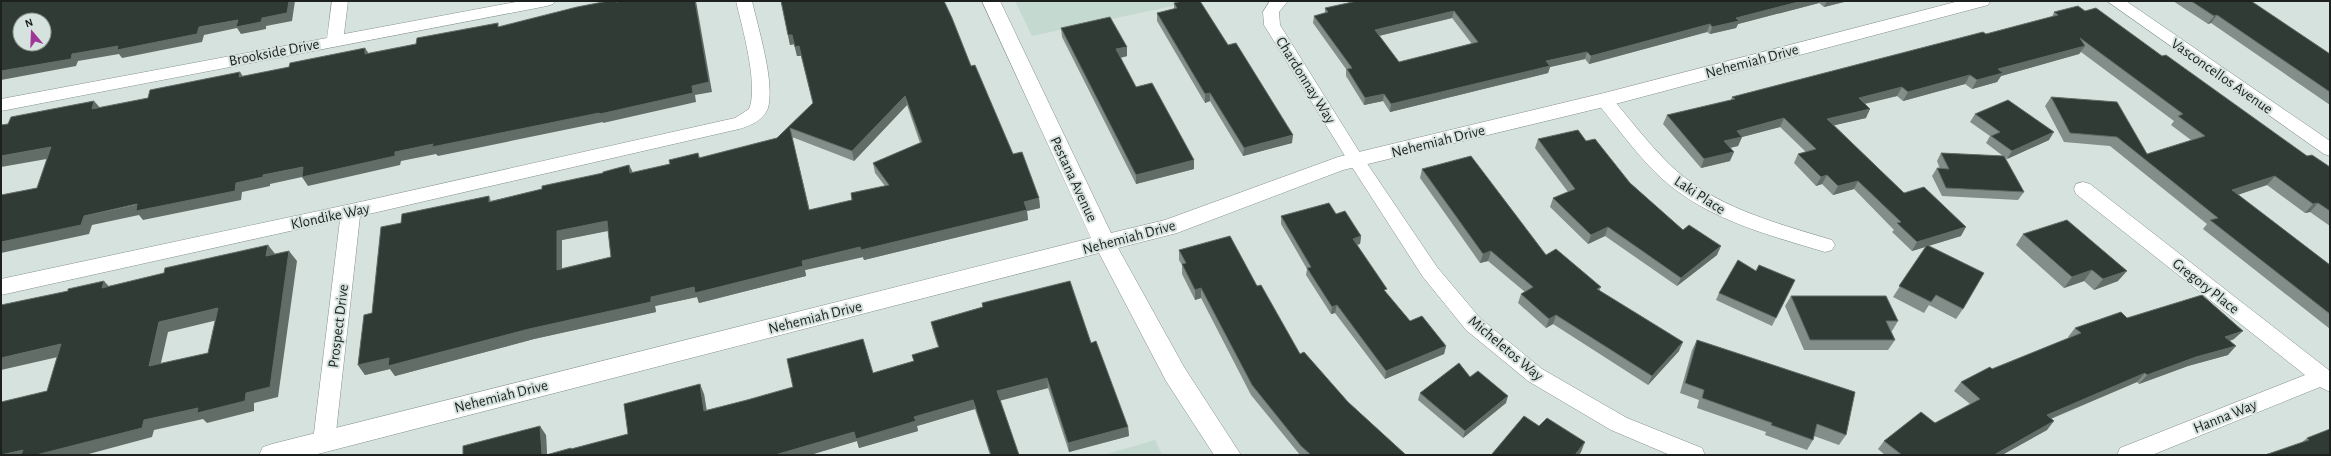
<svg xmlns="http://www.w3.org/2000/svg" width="2331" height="456" font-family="'Alegreya Sans',sans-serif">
<rect width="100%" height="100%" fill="#d6e2dd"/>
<g fill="#c4d9d0">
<polygon points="1015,1 1196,1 1032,36"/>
<polygon points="1155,440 1162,455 1104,455"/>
</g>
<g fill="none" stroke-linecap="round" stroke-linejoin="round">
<g stroke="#85918b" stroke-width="1">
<g id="street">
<polygon points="332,1 348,1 344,34 521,1 555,1 553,4 547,6 1,111 1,99 327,38"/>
<path d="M736,1H752C758,28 775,82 768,108C764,120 750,126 739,129L360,216L335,441L332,448L324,450L316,448L313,441L340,220L1,295V279L351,204L735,118L749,109C759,85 742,27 736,1Z"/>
<polygon points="1270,1 1288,1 1279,12 1280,25 1362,156 1437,267 1480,318 1542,369 1627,418 1702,448 1705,455 1670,455 1611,430 1528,381 1466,330 1423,277 1350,164 1264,25 1263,12"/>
<polygon points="2107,1 2126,1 2330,141 2330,156 2324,154"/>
<path d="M1604,94L1610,96C1629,118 1647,142 1668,163C1713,207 1773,222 1832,240L1835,245L1832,250L1825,252C1765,234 1701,218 1655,172C1634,151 1617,127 1598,104L1595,100L1598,96Z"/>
<polygon points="2083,182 2090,184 2330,371 2330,392 2320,387 2152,455 2117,455 2120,448 2305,375 2076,194 2074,189 2076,184"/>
</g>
</g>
<g stroke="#85918b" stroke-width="1">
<polygon id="secondary" points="982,1 1000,1 1111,233 1165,220 1338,157 1604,93 1959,1 1990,1 1988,5 1604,107 1343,170 1177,233 1118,248 1184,367 1241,455 1214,455 1166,381 1099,253 314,455 259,455 263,447 272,444 1091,238"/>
</g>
<use href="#street" fill="#fff" fill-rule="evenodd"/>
<use href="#secondary" fill="#fff" fill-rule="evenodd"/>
</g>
<g fill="#838e8a" fill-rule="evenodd">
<path d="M1357,1H1848L1824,7L1819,3L1738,24L1736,28L1710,34L1707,32L1589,64L1585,59L1550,67L1548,73L1390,112L1383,101L1364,105L1346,76V69L1313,23L1314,16L1325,13V8ZM1452,18L1472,44L1399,62L1379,36Z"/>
<polygon points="2173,1 2251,1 2330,54 2330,105 2211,23 2208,24"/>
<polygon points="1174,3 1228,45 1292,143 1243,156 1210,101 1205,103 1157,21 1157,13 1174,9"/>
<polygon points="2085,11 2162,56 2307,156 2330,167 2330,226 2310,212 2305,213 2267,185 2238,195 2330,265 2330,329 2203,229 2207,224 2110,146 2064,142 2045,106 2051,97 2147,154 2191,140 2171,125 2174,121 2081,52 2079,54 2001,76 1997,82 1972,89 1965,84 1903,101 1897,96 1865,104 1866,118 1834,125 1904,193 1961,236 1928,246 1963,309 1956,319 1929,305 1924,313 1893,297 1925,247 1912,251 1892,232 1894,230 1854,189 1833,195 1822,184 1816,186 1794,163 1798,154 1806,152 1780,127 1742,137 1738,146 1730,148 1730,161 1701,168 1663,124 1667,115 1731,100 1732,97 1986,34 2052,17 2054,12"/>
<polygon points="1061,28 1127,47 1127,56 1120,58 1136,87 1194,160 1194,169 1136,184 1062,37"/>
<path d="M788,35L971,66L1013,154L1039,198L1040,208L1027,211L1028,220L864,260L863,257L805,270L806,276L699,303L697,297L655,306L656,312L534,339L395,376L390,369L365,375L358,365L372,313L401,223L489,196L491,201L542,189L603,173L629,165L633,173L670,164L698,153L700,158L777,138L813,103L801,56H797L794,44L790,45ZM907,105L920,143L873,163L875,173L885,186L852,200L809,210L792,137L854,161ZM608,231L611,257L562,268V240Z"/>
<polygon points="1975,114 2049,140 2007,159 2005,157 2024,192 2018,200 1942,196 1932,176 1937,168 1940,169 1937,161 1941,153 2003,156 1986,143 1990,136 1970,122"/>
<polygon points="1538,139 1630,183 1683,230 1717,255 1677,286 1605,236 1588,244 1550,207 1553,198 1568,192 1535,148"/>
<polygon points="1422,169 1546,255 1601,287 1599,291 1679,351 1648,385 1553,324 1546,328 1518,303 1521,294 1525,292 1488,261 1480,263 1420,178"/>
<polygon points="1336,214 1361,236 1360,244 1357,245 1386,293 1410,321 1446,346 1444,354 1385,379 1335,313 1331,314 1306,275 1307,269 1281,224 1281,216"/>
<polygon points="2023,234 2118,281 2094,290 2084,281 2064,288 2016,245"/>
<polygon points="1179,250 1257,286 1300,354 1348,402 1406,455 1300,455 1251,395 1201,298 1195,300 1182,274 1182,265 1179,260"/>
<polygon points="1795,280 1772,326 1716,300 1719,293"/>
<polygon points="1791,296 1898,321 1892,331 1891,331 1895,340 1888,350 1804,350 1785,306"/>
<polygon points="982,303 1091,343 1128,427 1129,436 1069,452 1048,388 1000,400 1019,455 990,455 975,409 917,426 918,431 859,448 857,441 810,455 463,455 546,435 547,455 572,449 628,434 704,394 707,411 873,373 914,361 912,355 938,347 933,331 931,322 982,307"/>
<polygon points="2127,318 2234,339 2230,341 2228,355 2188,366 2139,384 2137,382 2051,419 2047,430 2002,455 1885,455 1878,449 1884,441 1935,423 1970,404 1954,391 1961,382 1992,369 2069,338 2068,337 2075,328"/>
<polygon points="1697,340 1846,435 1839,445 1814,436 1813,440 1807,450 1765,435 1766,432 1697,408 1699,400 1680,393 1692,350"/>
<polygon points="1470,377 1506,403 1463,438 1418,400 1420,393"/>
<polygon points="2307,438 2330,455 2301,443"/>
</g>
<g fill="#626d68">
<polygon points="289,1 295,1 292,21 266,26 266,29 241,34 237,28 204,35 202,42 122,58 119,54 78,61 76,66 1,80 1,71 72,54 199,27 238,20 262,18"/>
<polygon points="695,1 696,1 712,92 695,95 696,102 603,123 603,122 438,156 436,154 401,161 400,165 308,186 302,177 270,184 270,186 242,192 241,200 143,220 139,215 92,225 89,234 1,253 1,242 84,216 236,183 263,175 303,167 395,152 692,86"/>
<polygon points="1802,1 1820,1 1819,3 1738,24 1736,28 1710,34 1712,27 1736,18"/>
<polygon points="1827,1 1848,1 1824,7"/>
<polygon points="1454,11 1452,18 1374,37 1375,30"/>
<polygon points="2217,15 2211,23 2208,24 2214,16"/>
<polygon points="1710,24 1707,32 1589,64 1591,56"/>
<polygon points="788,35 792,35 795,44 790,45"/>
<polygon points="799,46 801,56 797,56 795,47"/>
<polygon points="2085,46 2079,54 2001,76 1997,82 1972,89 1977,80 1998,69"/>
<polygon points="1127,47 1127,56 1116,59 1116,49"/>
<polygon points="365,48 371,57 365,54"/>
<polygon points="1587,52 1585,59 1550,67 1548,73 1390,112 1391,104 1546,61"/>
<polygon points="240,72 246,81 239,77"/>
<polygon points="1970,75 1965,84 1903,101 1908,92"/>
<polygon points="1902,87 1897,96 1854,106 1859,98"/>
<polygon points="1210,93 1210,101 1205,103 1205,94"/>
<polygon points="1384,94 1383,101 1364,105 1365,98"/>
<polygon points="905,96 907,105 854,161 852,151"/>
<polygon points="94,101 102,110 92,109"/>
<polygon points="1870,109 1866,118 1823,128 1827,119"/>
<polygon points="1784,118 1780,127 1742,137 1738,146 1720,150 1724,141 1737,131"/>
<polygon points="790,128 792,137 812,220 809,210"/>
<polygon points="2054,132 2049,140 2007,159 2012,151"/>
<polygon points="1293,135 1292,143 1243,156 1244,148"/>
<polygon points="51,147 58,157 1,167 1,156"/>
<polygon points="1734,152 1730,161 1701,168 1704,159"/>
<polygon points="1194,160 1194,169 1136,184 1136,175"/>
<polygon points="629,165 634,175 630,173"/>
<polygon points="1827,175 1822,184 1816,186 1821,177"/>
<polygon points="2275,176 2267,185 2224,199 2232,190"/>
<polygon points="1858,181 1854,189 1833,195 1838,186"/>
<polygon points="1039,198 1040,208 1027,211 1028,220 864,260 863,257 805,270 806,276 699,303 697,297 655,306 656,312 534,339 395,376 390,369 365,375 358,365 802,261 1024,202"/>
<polygon points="2318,203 2310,212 2305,213 2313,204"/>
<polygon points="607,221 612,230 562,240 562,279 557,270 557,231"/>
<polygon points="1608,227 1605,236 1588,244 1591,235"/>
<polygon points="1966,227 1961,236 1912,251 1917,242"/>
<polygon points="1361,236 1360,244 1351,246 1353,239"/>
<polygon points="268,245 276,255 266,256"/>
<polygon points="1721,246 1717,255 1677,286 1681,278"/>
<polygon points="289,251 297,261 278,397 254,403 254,411 207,423 203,419 154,430 152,437 85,455 36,455 144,420 246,393"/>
<polygon points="1491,251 1488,261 1480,263 1483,254"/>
<polygon points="2092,270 2084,281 2064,288 2072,277"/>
<polygon points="2127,271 2118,281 2094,290 2103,279"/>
<polygon points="104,281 113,291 102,288"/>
<polygon points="1201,288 1201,298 1195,300 1195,290"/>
<polygon points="1337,305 1335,313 1331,314 1332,307"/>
<polygon points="218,308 226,318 168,332 158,376 149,366 159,322"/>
<polygon points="1556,315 1553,324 1546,328 1549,319"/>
<polygon points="2243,331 2234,339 2217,345 2225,337"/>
<polygon points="1683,342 1679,351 1648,385 1652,376"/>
<polygon points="61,344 71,354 1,370 1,358"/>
<polygon points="1446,346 1444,354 1385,379 1386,371"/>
<polygon points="2236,346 2228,355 2188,366 2139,384 2147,375 2196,357"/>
<polygon points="2145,373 2137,382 2040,423 2047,415"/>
<polygon points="1047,378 1048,388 999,401 997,391"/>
<polygon points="700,384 704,394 708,421 704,411"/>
<polygon points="1508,396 1506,403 1463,438 1465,431"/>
<polygon points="973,400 975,409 917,426 918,431 859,448 857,441 810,455 775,455 854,432 914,417"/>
<polygon points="2054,421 2047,430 2002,455 1994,455"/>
<polygon points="540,426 546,435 547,455 542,455"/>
<polygon points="1128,427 1129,436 1069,452 1068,443"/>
<polygon points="1585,442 1581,452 1579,455 1575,455"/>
<polygon points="23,450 29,455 2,455"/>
</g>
<g fill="#303b36" stroke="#626d68" fill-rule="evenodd">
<path d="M1,1H289L287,13L262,18L261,22L236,27L238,20L199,27L197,34L117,50L118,46L72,54L71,59L1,71ZM20,20H44V44H20Z"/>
<polygon points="608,1 615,1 616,2 622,1 695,1 709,82 692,86 693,93 600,114 599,113 432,147 433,144 395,152 395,156 302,177 303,167 263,175 263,177 236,183 235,191 136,211 137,204 84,216 81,225 1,242 1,195 37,188 51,147 1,156 1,125 8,124 11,117 94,101 92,109 148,98 150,90 240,72 239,77 289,67 290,63 365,48 365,54 416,44 417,38 498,23 498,27 577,7"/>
<path d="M781,1H944L952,18L971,66L975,65L1013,154L1022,152L1039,198L1024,202L1027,210L861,250L860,247L802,261L803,266L695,293L694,287L651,297V302L529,329L388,366L389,358L358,365L364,315L372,313L381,227L401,223L402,214L489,196V202L542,189V186L603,173V172L629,165L630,173L670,164L669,160L698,153L699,158L777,138L813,103L799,46L795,47L792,35H788ZM905,96L922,142L873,163L889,185L851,193L852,200L809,210L790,128L852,151ZM607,221L611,257L557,270V231Z"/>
<polygon points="1182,1 1200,1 1228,45 1236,43 1293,135 1244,148 1210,93 1205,94 1157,13 1177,8 1174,3"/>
<path d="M1357,1H1802L1736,18L1739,21L1712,27L1710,24L1591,56L1587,52L1546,61L1550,66L1391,104L1384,94L1365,98L1347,69L1352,68L1314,16L1328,12L1325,8ZM1454,11L1478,42L1399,62L1375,30Z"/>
<polygon points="2191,1 2251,1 2330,54 2330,92 2217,15 2214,16"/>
<polygon points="2078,6 2085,11 2096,8 2162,56 2166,55 2307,156 2312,155 2330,167 2330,211 2318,203 2313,204 2275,176 2232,190 2330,265 2330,314 2210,220 2218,218 2117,137 2070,133 2051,97 2117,102 2147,154 2205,136 2178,116 2183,114 2080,38 2085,46 1998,69 2003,73 1977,80 1970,75 1908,92 1902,87 1859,98 1870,109 1827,119 1904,193 1924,187 1966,227 1917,242 1897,223 1901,222 1858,181 1838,186 1827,175 1821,177 1798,154 1816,149 1784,118 1737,131 1742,137 1724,141 1734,152 1704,159 1667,115 1735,99 1732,97 1983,32 1986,34 2058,15 2054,12"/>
<polygon points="1110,17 1127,47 1116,49 1136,87 1152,83 1194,160 1136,175 1061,28"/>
<polygon points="2008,100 2054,132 2012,151 1991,136 2000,132 1975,114"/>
<polygon points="1578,130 1586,141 1595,139 1630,183 1683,230 1689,225 1721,246 1681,278 1608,227 1591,235 1553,198 1575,189 1538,139"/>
<polygon points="1941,153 2004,156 2024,192 1946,188 1937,168 1949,169"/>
<polygon points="1471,156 1546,255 1556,249 1601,287 1597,289 1683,342 1652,376 1556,315 1549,319 1521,294 1533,287 1491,251 1483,254 1422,169"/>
<polygon points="1329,203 1336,214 1345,211 1361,236 1353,239 1387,289 1384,290 1410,321 1422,316 1446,346 1386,371 1337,305 1332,307 1307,268 1311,267 1281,216"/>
<polygon points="2067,220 2127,271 2103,279 2092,270 2072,277 2023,234"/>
<polygon points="1230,236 1257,286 1261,285 1300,354 1304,352 1348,402 1406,455 1311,455 1301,446 1252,385 1201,288 1195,290 1182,264 1186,263 1179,250"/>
<path d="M268,245L266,256L289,251L270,387L246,393L245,401L197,413L198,408L144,420L142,428L36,455H21L23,450L1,455V402L47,391L61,344L1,358V305L68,291V289L104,281L102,288L164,273L165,268ZM218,308L208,353L149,366L159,322Z"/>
<polygon points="1927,245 1984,273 1963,309 1936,295 1931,302 1899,286"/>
<polygon points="1738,260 1756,271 1759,265 1795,280 1776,318 1719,293"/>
<polygon points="1070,281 1091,343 1096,341 1128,427 1068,443 1047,378 997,391 1019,455 991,455 973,400 914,417 916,421 856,439 854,432 775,455 546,455 571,448 571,449 628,434 624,404 700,384 704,411 747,400 793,387 787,359 863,339 873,373 914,361 912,355 939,347 931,322 983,307 982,303"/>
<polygon points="2202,295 2243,331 2225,337 2236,346 2196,357 2147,375 2145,373 2047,415 2054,421 1994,455 1902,455 1884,441 1921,412 1935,423 1980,399 1961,382 1990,367 1992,369 2081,333 2075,328 2121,312 2127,318"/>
<polygon points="1791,296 1886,296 1898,321 1886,321 1895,340 1810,340"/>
<polygon points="1697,340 1855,392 1846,435 1817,424 1813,440 1771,425 1772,423 1702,398 1704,390 1685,383"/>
<polygon points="1459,363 1470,377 1478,371 1508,396 1465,431 1420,393"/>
<polygon points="1524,416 1539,426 1547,418 1585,442 1575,455 1493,455 1492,454"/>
<polygon points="540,426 542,455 463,455 463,446"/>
<polygon points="2330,429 2330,455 2265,455 2309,440 2307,438"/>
</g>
<g text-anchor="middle" stroke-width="4" stroke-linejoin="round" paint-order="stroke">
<g font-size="15" fill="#1c201e" stroke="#d6e2dd">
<text transform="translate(274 52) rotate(-11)" y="5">Brookside Drive</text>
<text transform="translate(1752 61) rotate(-15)" y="5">Nehemiah Drive</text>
<text transform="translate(2222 76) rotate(35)" y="5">Vasconcellos Avenue</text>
<text transform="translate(1306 80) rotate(58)" y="5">Chardonnay Way</text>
<text transform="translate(1438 141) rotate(-14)" y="5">Nehemiah Drive</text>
<text transform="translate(1074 179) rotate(65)" y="5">Pestana Avenue</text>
<text transform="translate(1700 195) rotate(33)" y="5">Laki Place</text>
<text transform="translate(330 216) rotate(-12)" y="5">Klondike Way</text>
<text transform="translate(1129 237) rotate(-15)" y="5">Nehemiah Drive</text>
<text transform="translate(2206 286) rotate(38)" y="5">Gregory Place</text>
<text transform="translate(815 317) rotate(-14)" y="5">Nehemiah Drive</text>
<text transform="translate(338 326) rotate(-83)" y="5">Prospect Drive</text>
<text transform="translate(1506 348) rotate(40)" y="5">Micheletos Way</text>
<text transform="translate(501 396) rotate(-14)" y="5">Nehemiah Drive</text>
<text transform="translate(2225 416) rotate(-22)" y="5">Hanna Way</text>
</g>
</g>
<rect width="2331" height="456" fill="none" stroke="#1c201e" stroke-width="4"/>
<g transform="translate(32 32) rotate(341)"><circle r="19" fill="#d6e2dd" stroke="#8c9491"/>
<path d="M0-3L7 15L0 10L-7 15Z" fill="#9f3597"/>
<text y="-6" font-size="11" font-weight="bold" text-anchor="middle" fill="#1c201e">N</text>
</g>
</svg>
